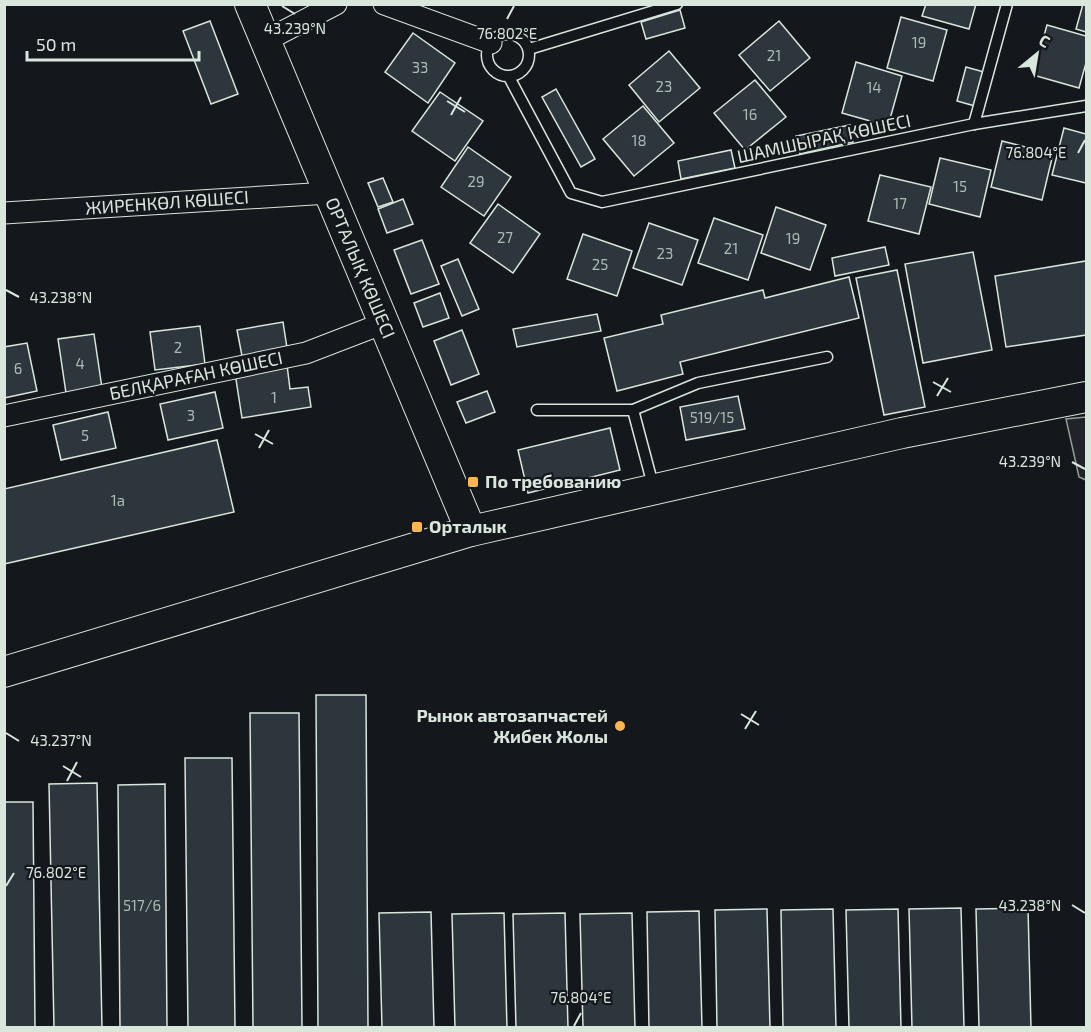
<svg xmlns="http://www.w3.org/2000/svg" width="1091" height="1032" font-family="'Exo 2',sans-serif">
<rect width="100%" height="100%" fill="#14181c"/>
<polygon fill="#202428" stroke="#939e99" stroke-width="1.5" points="1086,417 1086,480 1079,477 1066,419"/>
<g fill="#2c363c" stroke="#d8e6dc" stroke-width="1.5">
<polygon points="926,4 976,4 969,29 922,16"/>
<polygon points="1083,4 1086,4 1086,32 1076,29"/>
<polygon points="680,10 685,28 646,39 641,22"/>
<polygon points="901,17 947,30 933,81 887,68"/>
<polygon points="210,21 238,94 211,104 183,31"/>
<polygon points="779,21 810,58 770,91 739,55"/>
<polygon points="1047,25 1086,36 1086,63 1079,88 1033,75"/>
<polygon points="413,33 455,63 428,103 385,72"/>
<polygon points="669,51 700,88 659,122 629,85"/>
<polygon points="856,62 902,76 888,126 842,113"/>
<polygon points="966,67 984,72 975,106 957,101"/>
<polygon points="755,80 786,117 745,150 714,113"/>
<polygon points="556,89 595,159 581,167 542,97"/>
<polygon points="440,92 483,121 455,161 412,131"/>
<polygon points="643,106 674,143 634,176 603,139"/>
<polygon points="850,125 853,142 800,154 796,136"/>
<polygon points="1064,128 1086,134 1086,183 1052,175"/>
<polygon points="1002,141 1053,154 1042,200 991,187"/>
<polygon points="468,147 511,177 484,216 441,187"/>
<polygon points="731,150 735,168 681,179 678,161"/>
<polygon points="940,158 991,170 980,217 929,204"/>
<polygon points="880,175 931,187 919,234 868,221"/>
<polygon points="383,178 393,202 378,207 368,183"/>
<polygon points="403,199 413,224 387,233 378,209"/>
<polygon points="498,204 540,234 513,273 470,243"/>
<polygon points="776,207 826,225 810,270 761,253"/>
<polygon points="714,218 763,235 748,280 698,263"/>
<polygon points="649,223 698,240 682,285 633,268"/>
<polygon points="583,234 632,251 617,296 567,279"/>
<polygon points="422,240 439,284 411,294 394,250"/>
<polygon points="885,247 889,265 835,276 832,258"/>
<polygon points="973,252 992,350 923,363 905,264"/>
<polygon points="458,259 479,309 462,316 441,266"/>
<polygon points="1086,261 1086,335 1006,347 995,276"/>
<polygon points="897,270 925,407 884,415 856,278"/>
<polygon points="849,277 859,318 680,362 683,374 617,391 604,338 663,324 661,315 763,290 765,298"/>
<polygon points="440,293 449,318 423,327 414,303"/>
<polygon points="597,314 601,331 517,347 513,329"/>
<polygon points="283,322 287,348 242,356 237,330"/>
<polygon points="200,326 205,364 155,370 150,332"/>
<polygon points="462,330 479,374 451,385 434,341"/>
<polygon points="94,334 102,388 66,393 58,339"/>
<polygon points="27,343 37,391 4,398 4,347"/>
<polygon points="287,365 290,389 308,387 311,407 242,418 235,373"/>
<polygon points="487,391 495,412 466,423 457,402"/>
<polygon points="215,392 223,428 168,440 160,404"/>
<polygon points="738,396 745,429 686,440 680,407"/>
<polygon points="108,412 116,448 61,460 53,425"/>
<polygon points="610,428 620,470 528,493 518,450"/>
<polygon points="217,440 234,512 4,564 4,489"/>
<polygon points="316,695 366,695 368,1028 318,1028"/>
<polygon points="250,713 299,713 302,1028 253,1028"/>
<polygon points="185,758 232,758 235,1028 188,1028"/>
<polygon points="97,783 102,1028 54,1028 49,784"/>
<polygon points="165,784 167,1028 120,1028 118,785"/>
<polygon points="4,802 33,802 35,1028 4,1028"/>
<polygon points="961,908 964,1028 912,1028 909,909"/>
<polygon points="1028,908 1031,1028 979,1028 976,909"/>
<polygon points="767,909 770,1028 717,1028 715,910"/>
<polygon points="833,909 836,1028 783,1028 781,910"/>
<polygon points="898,909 901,1028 849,1028 846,910"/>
<polygon points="699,911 702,1028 649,1028 647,912"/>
<polygon points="431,912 434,1028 382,1028 379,913"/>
<polygon points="504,913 507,1028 455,1028 452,914"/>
<polygon points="565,913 568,1028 516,1028 513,914"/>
<polygon points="632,913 635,1028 583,1028 580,914"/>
</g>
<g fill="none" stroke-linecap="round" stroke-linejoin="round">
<g stroke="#d8e6dc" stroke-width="13">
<g id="service">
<circle cx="508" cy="55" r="21"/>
<polyline points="529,49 677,4"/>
<polyline points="509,77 571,193 602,202 974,124 1086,106"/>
<polyline points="974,124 1007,4"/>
<polyline points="537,410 633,410 698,383 827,357"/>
<polyline points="633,410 654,489"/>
</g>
</g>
<g stroke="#d8e6dc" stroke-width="23">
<g id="minor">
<polyline points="384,4 491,43"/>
<polyline points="265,41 336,4"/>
<polyline points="4,213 329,193"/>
<polyline points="4,416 306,353 384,323"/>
</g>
</g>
<g stroke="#d8e6dc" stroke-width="32">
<g id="secondary">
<polyline points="250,4 471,531"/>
<polyline points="4,672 471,531 902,433 1086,397"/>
</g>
</g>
<use href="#service" stroke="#14181c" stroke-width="10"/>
<use href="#minor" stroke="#14181c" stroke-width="21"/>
<use href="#secondary" stroke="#14181c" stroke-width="30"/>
</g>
<path fill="none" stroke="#d8e6dc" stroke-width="2" d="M282,6L295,14M507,19L514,6M447,101L465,112M451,115L461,97M1078,153L1085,140M6,290L19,297M933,382L951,392M937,396L948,378M255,434L273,444M259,448L269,430M1072,462L1085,469M741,714L759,725M745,729L756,711M6,733L19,741M63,766L81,777M67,781L77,762M6,886L14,873M1072,905L1085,913M574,1026L581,1013"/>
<g fill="#ffb74d" stroke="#14181c" stroke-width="2">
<rect x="467" y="476" width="12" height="12" rx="3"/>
<rect x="411" y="521" width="12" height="12" rx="3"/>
<circle cx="620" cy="726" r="6"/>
</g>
<g text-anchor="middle" stroke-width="4.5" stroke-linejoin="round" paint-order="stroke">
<g font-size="15" fill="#adbab4">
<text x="919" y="48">19</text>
<text x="774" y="61">21</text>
<text x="420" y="73">33</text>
<text x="664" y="92">23</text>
<text x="874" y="93">14</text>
<text x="750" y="120">16</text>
<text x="639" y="146">18</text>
<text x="476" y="187">29</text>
<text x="960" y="192">15</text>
<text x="900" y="209">17</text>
<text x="505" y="243">27</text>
<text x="793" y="244">19</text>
<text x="731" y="254">21</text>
<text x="665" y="259">23</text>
<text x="600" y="270">25</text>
<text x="178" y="353">2</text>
<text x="80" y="369">4</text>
<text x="18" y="374">6</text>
<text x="274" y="403">1</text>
<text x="191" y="421">3</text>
<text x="712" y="423">519/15</text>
<text x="85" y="441">5</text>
<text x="118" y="506">1а</text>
<text x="142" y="911">517/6</text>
</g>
<g font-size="18" fill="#d8e6dc" stroke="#14181c">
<text transform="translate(824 139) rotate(-12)" y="6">ШАМШЫРАҚ КӨШЕСІ</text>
<text transform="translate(167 203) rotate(-4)" y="6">ЖИРЕНКӨЛ КӨШЕСІ</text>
<text transform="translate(360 268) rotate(67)" y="6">ОРТАЛЫҚ КӨШЕСІ</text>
<text transform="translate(196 376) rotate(-12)" y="6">БЕЛҚАРАҒАН КӨШЕСІ</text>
</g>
<g font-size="18" font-weight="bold" fill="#d8e6dc" stroke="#14181c" text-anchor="start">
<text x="485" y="488">По требованию</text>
<text x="429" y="533">Орталык</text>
<text x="608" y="722" text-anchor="end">Рынок автозапчастей<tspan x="608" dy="21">Жибек Жолы</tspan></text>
</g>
</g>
<g font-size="15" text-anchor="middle" fill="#d8e6dc" stroke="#14181c" stroke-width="4.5" stroke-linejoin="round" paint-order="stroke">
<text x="295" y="34">43.239°N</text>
<text x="507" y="39">76.802°E</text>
<text x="1036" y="158">76.804°E</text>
<text x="61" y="303">43.238°N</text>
<text x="1030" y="467">43.239°N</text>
<text x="61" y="746">43.237°N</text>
<text x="56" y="878">76.802°E</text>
<text x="1030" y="911">43.238°N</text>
<text x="581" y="1003">76.804°E</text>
</g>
<rect width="1091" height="1032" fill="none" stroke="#d8e6dc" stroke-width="12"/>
<g transform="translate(1037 54) rotate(30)" stroke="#14181c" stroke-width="4.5" paint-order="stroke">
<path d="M0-4.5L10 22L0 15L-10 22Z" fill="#d8e6dc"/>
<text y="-9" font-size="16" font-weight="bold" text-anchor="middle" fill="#d8e6dc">С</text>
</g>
<path d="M27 51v9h172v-9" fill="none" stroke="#d8e6dc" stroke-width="3"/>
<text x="36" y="51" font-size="18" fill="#d8e6dc" stroke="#14181c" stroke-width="4.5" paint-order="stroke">50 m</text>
</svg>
